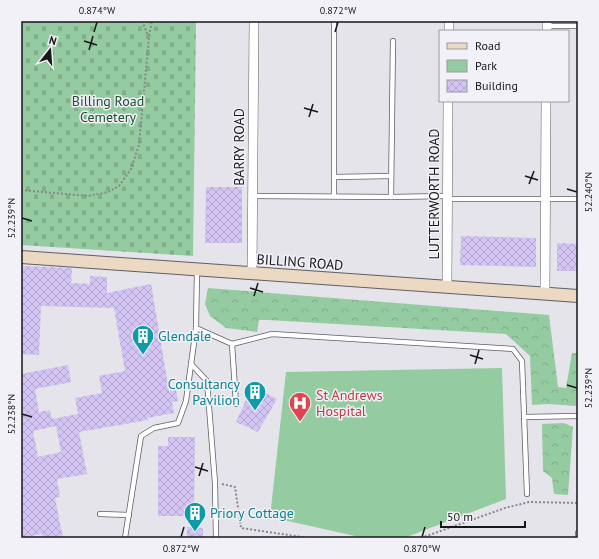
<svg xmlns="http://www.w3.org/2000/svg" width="599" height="559" font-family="'PT Sans',sans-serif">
<defs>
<pattern id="forest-crowns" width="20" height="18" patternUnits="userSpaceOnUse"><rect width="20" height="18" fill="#95cba0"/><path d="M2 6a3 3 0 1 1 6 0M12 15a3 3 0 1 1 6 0" fill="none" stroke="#80ae89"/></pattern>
<pattern id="cemetery-stones" width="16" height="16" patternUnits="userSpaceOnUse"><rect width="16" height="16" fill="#95cba0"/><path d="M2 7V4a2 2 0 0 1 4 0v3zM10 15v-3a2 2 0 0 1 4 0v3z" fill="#80ae89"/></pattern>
<pattern id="building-cross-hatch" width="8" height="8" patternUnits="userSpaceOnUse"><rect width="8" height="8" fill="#d3c4f4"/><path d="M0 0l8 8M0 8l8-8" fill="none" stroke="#b4a8d1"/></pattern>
</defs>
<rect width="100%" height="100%" fill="#e4e4ea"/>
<polygon fill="#95cba0" points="502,368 506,499 404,538 364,538 270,517 286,372"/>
<g fill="url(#forest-crowns)">
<polygon points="208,288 549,315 558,387 566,388 572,353 578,353 578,377 576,406 548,404 532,405 530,356 506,334 268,320 259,320 257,332 226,328 210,316 205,304"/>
<polygon points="564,423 573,427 568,495 554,494 552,478 543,471 542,424"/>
</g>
<polygon fill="url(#cemetery-stones)" points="21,21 196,21 193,256 21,245"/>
<g fill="url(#building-cross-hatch)" fill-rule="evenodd">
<polygon points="206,187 242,187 242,243 205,243"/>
<polygon points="461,236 536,238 536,267 460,265"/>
<polygon points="557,243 578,244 578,271 557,271"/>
<path d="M21,266L72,268L71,283L90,284V276L107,277V293L151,284L169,391L176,390L178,401L172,402L174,413L147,418L148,420L79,432L87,474L57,479L60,497L55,498L63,538H43L42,534L21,538V374L68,365L71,382L35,389L39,412L50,410L52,419L78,414L75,398L102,393L99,376L125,371L114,308L41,306L39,355L21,354ZM56,426L61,452L38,457L33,431Z"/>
<polygon points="258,389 277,399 258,432 236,422 246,400 251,403"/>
<polygon points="168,437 195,437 194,516 158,516 158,446 168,446"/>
<polygon points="187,527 203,528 203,538 187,538"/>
</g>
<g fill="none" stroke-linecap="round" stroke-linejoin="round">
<g stroke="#5e5e63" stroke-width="6">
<g id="lane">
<polyline points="547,26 578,26"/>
<polyline points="334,177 391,176"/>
<polyline points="253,196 391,197 448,196"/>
<polyline points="334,196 334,21"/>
<polyline points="391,197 393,41"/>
<polyline points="448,199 578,199"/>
<polyline points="197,271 196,328 232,344 236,404"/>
<polyline points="232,344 272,334 513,349 522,361 527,494"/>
<polyline points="191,364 207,381 215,483 216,537"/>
<polyline points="524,417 578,416"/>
<polyline points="100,514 129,515"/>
<polyline points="125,538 141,436 154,428 178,423 186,401 196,328"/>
<polyline points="578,538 578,533"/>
</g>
</g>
<g stroke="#5e5e63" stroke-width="10">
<g id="street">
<polyline points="449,31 449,21"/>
<polyline points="547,31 547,21"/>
<polyline points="252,274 254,21"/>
<polyline points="447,287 448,101"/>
<polyline points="545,293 546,101"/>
</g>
</g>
<g stroke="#5e5e63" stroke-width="14">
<polyline id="secondary" points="21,257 578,296"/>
</g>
<g stroke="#87878b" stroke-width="2" stroke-dasharray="2 2" stroke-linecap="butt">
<polyline points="142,21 148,36"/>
<polyline points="21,190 88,196 108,192 119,186 131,169 139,145 149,37 152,21"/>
<polyline points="222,484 235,487 241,528 309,538"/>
<polyline points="421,538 505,508 529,502 578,503"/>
</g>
<use href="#lane" stroke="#fff" stroke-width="4.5"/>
<use href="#street" stroke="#fff" stroke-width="9"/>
<use href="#secondary" stroke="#ebd9c3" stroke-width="12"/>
</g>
<path fill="none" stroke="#171719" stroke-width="1.5" d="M94,32L97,22M335,32L338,22M84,41L97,45M89,50L93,36M304,108L318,112M309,117L313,104M525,176L538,180M529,184L534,171M567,189L577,192M22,218L32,221M250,288L263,292M254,296L258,283M470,355L483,359M475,364L479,350M567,385L577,388M22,414L32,417M195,467L208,471M199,476L203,463M181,537L184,527M422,537L425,527"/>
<defs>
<g id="building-pin" transform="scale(1.15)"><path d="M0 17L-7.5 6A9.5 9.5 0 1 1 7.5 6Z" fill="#0f9aa8" stroke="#f1f1f7"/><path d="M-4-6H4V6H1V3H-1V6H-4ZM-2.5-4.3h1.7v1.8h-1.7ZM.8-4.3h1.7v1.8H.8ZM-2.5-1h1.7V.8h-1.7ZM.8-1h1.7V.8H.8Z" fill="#fff"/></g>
<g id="hospital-pin" transform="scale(1.15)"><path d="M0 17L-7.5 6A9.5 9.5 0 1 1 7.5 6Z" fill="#e0444e" stroke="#f1f1f7"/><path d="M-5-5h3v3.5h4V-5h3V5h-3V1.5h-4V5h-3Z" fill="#fff"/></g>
</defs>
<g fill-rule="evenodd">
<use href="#building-pin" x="143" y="336"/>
<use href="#building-pin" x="255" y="392"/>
<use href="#hospital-pin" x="300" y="403"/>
<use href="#building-pin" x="195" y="513"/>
</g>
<g text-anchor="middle" stroke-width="3" stroke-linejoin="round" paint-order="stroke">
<g font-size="14" fill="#1b512b" stroke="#f1f1f7">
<text x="108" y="106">Billing Road<tspan x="108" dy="16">Cemetery</tspan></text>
</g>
<g font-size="14" fill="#171719" stroke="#f1f1f7">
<text transform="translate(239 147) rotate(-90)" y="5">BARRY ROAD</text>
<text transform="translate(434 194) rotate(-90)" y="5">LUTTERWORTH ROAD</text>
<text transform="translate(300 262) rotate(4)" y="5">BILLING ROAD</text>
</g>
<g font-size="14" fill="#0d838f" stroke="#f1f1f7" text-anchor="start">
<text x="158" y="341">Glendale</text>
<text x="240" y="389" text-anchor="end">Consultancy<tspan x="240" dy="16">Pavilion</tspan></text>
<text x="210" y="518">Priory Cottage</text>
</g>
<g font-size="14" fill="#be3a42" stroke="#f1f1f7" text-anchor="start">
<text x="316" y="400">St Andrews<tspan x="316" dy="16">Hospital</tspan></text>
</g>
</g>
<rect width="599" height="559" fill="none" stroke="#f1f1f7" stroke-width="44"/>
<rect x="439" y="30" width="130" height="72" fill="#f1f1f7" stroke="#9a9a9e"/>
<rect x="447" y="43" width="20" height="6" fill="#ebd9c3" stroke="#9a9a9e"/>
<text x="475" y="50" font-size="12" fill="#171719">Road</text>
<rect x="447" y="60" width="20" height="12" fill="#95cba0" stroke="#9a9a9e"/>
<text x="475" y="70" font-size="12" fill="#171719">Park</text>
<rect x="447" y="80" width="20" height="12" fill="url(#building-cross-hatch)" stroke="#9a9a9e"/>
<text x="475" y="90" font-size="12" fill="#171719">Building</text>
<g transform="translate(50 50) rotate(17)" stroke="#f1f1f7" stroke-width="3" paint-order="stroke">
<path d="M0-3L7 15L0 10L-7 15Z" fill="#171719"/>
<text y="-6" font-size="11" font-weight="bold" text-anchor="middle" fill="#171719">N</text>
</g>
<path d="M441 521v6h84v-6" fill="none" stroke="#171719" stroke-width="2"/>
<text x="447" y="521" font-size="12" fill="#171719" stroke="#f1f1f7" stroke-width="3" paint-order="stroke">50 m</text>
<rect x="22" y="22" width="555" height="515" fill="none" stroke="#171719" stroke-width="1.5"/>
<g font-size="10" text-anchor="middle" fill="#171719">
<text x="97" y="14">0.874°W</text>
<text x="338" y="14">0.872°W</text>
<text transform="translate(588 192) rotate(-90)" y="4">52.240°N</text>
<text transform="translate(11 218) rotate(-90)" y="4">52.239°N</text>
<text transform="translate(588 388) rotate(-90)" y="4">52.239°N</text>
<text transform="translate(11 414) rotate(-90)" y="4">52.238°N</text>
<text x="181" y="552">0.872°W</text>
<text x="422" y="552">0.870°W</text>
</g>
</svg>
